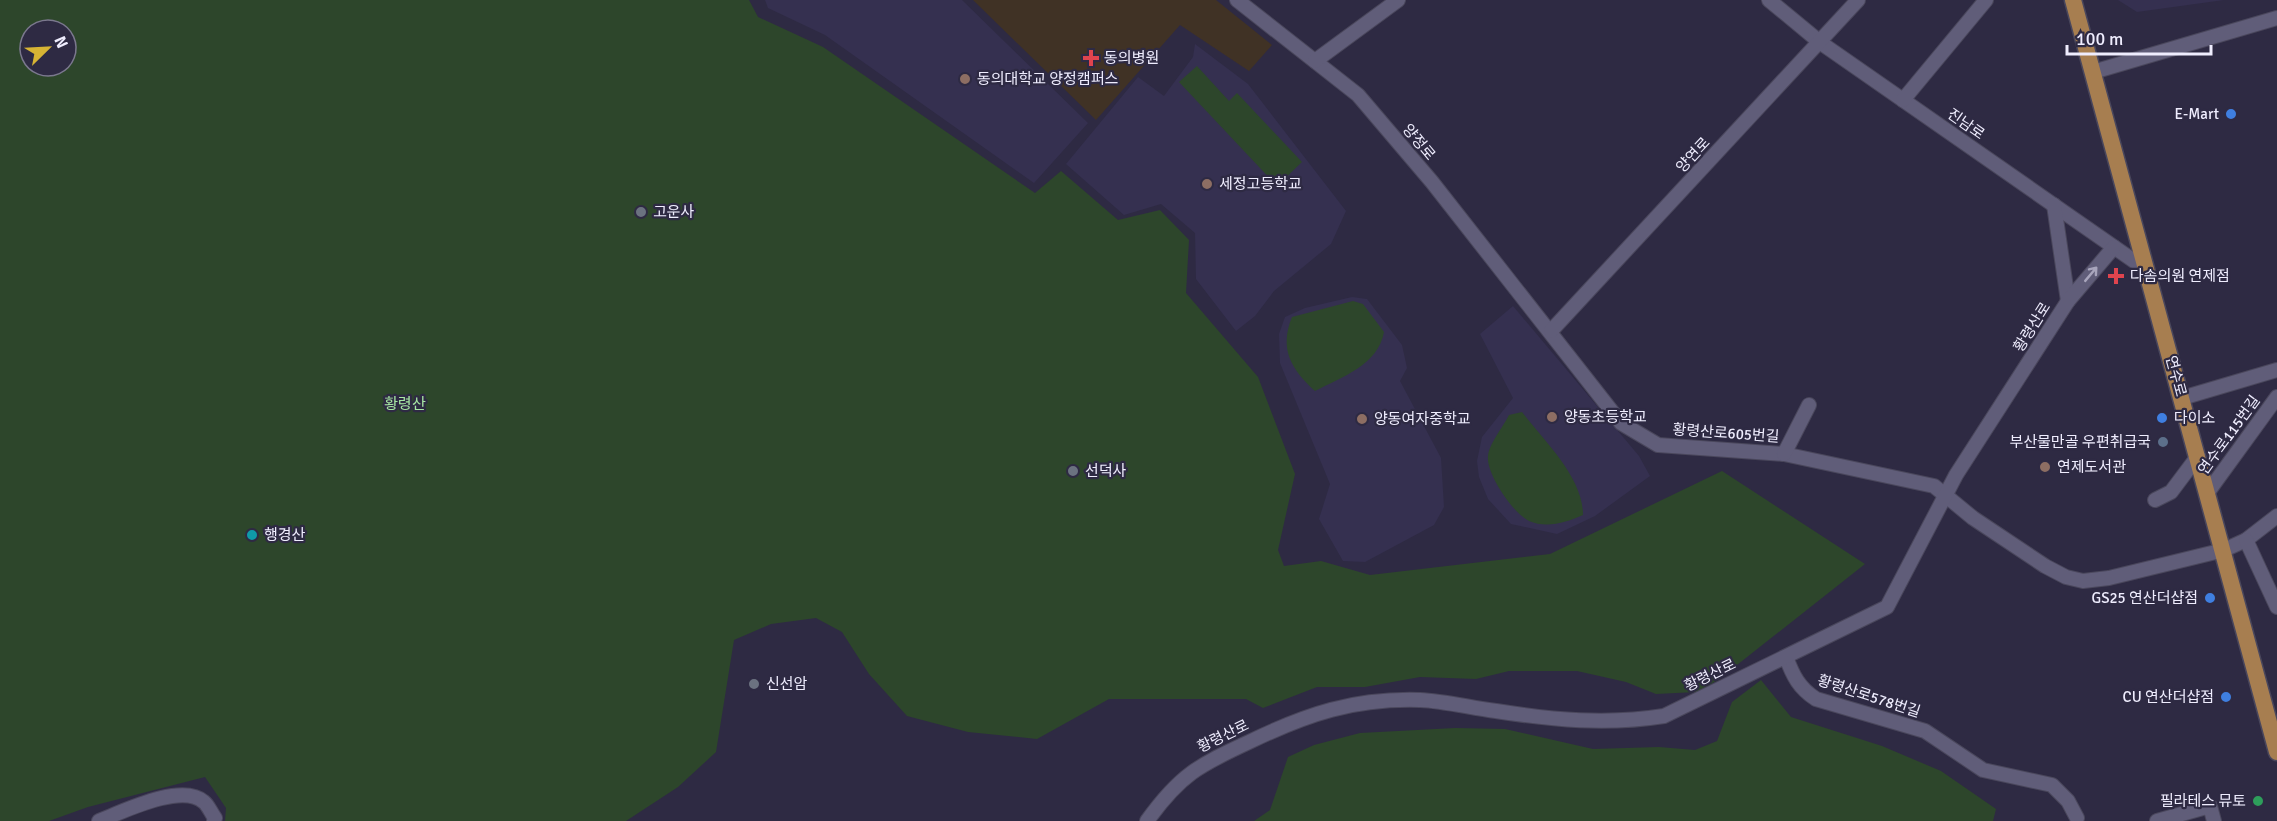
<svg xmlns="http://www.w3.org/2000/svg" width="2277" height="821" font-family="Signika,'Noto Sans KR',sans-serif">
<rect width="100%" height="100%" fill="#2e2a43"/>
<g fill="#353050">
<polygon points="765,0 962,0 1088,123 1034,183 825,35 768,8"/>
<polygon points="2118,0 2224,0 2137,12"/>
<polygon points="1195,44 1248,84 1346,211 1331,244 1274,291 1255,316 1236,331 1196,279 1195,233 1161,204 1124,215 1066,164 1138,77 1164,96 1193,57"/>
<polygon points="1352,297 1367,299 1402,345 1407,368 1400,381 1441,458 1444,507 1434,525 1365,562 1343,561 1319,519 1330,484 1280,363 1279,334 1285,317 1305,308"/>
<polygon points="1513,306 1639,456 1650,476 1595,516 1557,534 1511,524 1488,499 1479,477 1477,461 1482,437 1513,398 1480,334"/>
</g>
<polygon fill="#403225" points="973,0 1216,0 1272,45 1249,71 1180,25 1096,120"/>
<g fill="#2d462b" fill-rule="evenodd">
<path d="M0,0H749L758,17L823,47L1035,193L1061,171L1118,220L1160,210L1189,240L1186,293L1258,377L1295,474L1278,550L1284,566L1321,561L1370,575L1550,554L1722,471L1865,564L1718,680L1696,692L1656,694L1626,682L1577,671H1509L1476,679L1420,677L1365,687H1317L1263,708L1246,699H1109L1037,739L968,732L907,716L869,674L842,632L816,618L771,624L734,640L716,752L678,787L626,821H225L226,808L205,777L88,807L49,821H0ZM30,30H66V66H30Z"/>
<polygon points="1197,66 1229,101 1237,93 1302,162 1277,186 1179,82"/>
<path d="M1353,301L1363,304L1384,332C1378,365 1342,377 1315,391C1291,369 1279,349 1292,317Z"/>
<path d="M1522,412C1544,441 1583,477 1583,515C1567,522 1547,529 1529,521C1513,513 1486,474 1488,456C1489,444 1503,427 1509,415Z"/>
<polygon points="1761,680 1791,717 1882,746 1941,771 1996,809 1993,821 1254,821 1270,810 1288,757 1314,745 1360,733 1455,728 1505,729 1593,749 1659,747 1695,750 1717,741 1732,702"/>
</g>
<g fill="none" stroke-linecap="round" stroke-linejoin="round">
<g stroke="#4a475c" stroke-width="16">
<g id="minor">
<polyline points="1237,0 1358,95 1432,182 1621,423 1658,445 1784,454 1934,486 1973,518 2045,566 2066,577 2083,581 2109,578 2224,550 2246,540 2277,516"/>
<polyline points="1769,0 1821,43 2147,270"/>
<polyline points="1315,61 1398,0"/>
<polyline points="2093,72 2277,18"/>
<polyline points="1903,100 1986,0"/>
<polyline points="2054,205 2068,301"/>
<polyline points="1551,331 1858,0"/>
<polyline points="2182,398 2277,370"/>
<polyline points="1784,454 1809,405"/>
<polyline points="2208,492 2277,397"/>
<polyline points="2155,500 2171,492 2198,456"/>
<polyline points="2246,540 2277,607"/>
<path d="M1786,657C1793,676 1799,688 1816,699L1925,731L1983,770L2052,785L2068,801L2077,818"/>
<path d="M99,821C122,812 182,782 204,802C208,805 211,813 215,818L214,821"/>
<path d="M1147,821C1180,775 1199,765 1249,742C1307,714 1354,698 1420,700C1445,701 1471,708 1496,711C1553,720 1607,725 1664,716L1887,607L1956,475L2068,301L2114,247"/>
<polyline points="2157,821 2210,806 2214,821"/>
</g>
</g>
<g stroke="#4a475c" stroke-width="19">
<polyline id="major" points="2073,0 2277,752"/>
</g>
<use href="#minor" stroke="#605d79" stroke-width="14"/>
<use href="#major" stroke="#a77e50" stroke-width="16"/>
</g>
<defs><path id="oneway-shaft" d="M-6 0H5M1.5-3L5.5 0L1.5 3" fill="none" stroke-width="1.6" stroke-linecap="round" stroke-linejoin="round" transform="scale(1.5)"/></defs>
<use stroke="#a8a5bc" href="#oneway-shaft" transform="translate(2091 274) rotate(-50)"/>
<g fill="#e0444e" stroke="#2e2a43" stroke-width="2">
<path d="M1088 49h6v6h6v6h-6v6h-6v-6h-6v-6h6z"/>
<path d="M2113 267h6v6h6v6h-6v6h-6v-6h-6v-6h6z"/>
</g>
<g fill="#8d6e63" stroke="#2e2a43" stroke-width="2">
<circle cx="965" cy="79" r="6"/>
<circle cx="1207" cy="184" r="6"/>
<circle cx="1552" cy="417" r="6"/>
<circle cx="1362" cy="419" r="6"/>
<circle cx="2045" cy="467" r="6"/>
</g>
<g fill="#3f7fe0" stroke="#2e2a43" stroke-width="2">
<circle cx="2231" cy="114" r="6"/>
<circle cx="2162" cy="418" r="6"/>
<circle cx="2210" cy="598" r="6"/>
<circle cx="2226" cy="697" r="6"/>
</g>
<g fill="#6b7280" stroke="#2e2a43" stroke-width="2">
<circle cx="641" cy="212" r="6"/>
<circle cx="1073" cy="471" r="6"/>
<circle cx="754" cy="684" r="6"/>
</g>
<circle fill="#5c6f8a" stroke="#2e2a43" stroke-width="2" cx="2163" cy="442" r="6"/>
<circle fill="#0f9aa8" stroke="#2e2a43" stroke-width="2" cx="252" cy="535" r="6"/>
<circle fill="#2e9e5b" stroke="#2e2a43" stroke-width="2" cx="2258" cy="801" r="6"/>
<g text-anchor="middle" stroke-width="4.5" stroke-linejoin="round" paint-order="stroke">
<g font-size="15" fill="#efedfe" stroke="#2e2a43" text-anchor="start">
<text x="1104" y="63">동의병원</text>
<text x="977" y="84">동의대학교 양정캠퍼스</text>
<text x="2219" y="119" text-anchor="end">E-Mart</text>
<text x="1219" y="189">세정고등학교</text>
<text x="653" y="217">고운사</text>
<text x="2130" y="281">다솜의원 연제점</text>
<text x="1564" y="422">양동초등학교</text>
<text x="2174" y="423">다이소</text>
<text x="1374" y="424">양동여자중학교</text>
<text x="2151" y="447" text-anchor="end">부산물만골 우편취급국</text>
<text x="2057" y="472">연제도서관</text>
<text x="1085" y="476">선덕사</text>
<text x="264" y="540">행경산</text>
<text x="2198" y="603" text-anchor="end">GS25 연산더샵점</text>
<text x="766" y="689">신선암</text>
<text x="2214" y="702" text-anchor="end">CU 연산더샵점</text>
<text x="2246" y="806" text-anchor="end">필라테스 뮤토</text>
</g>
<g font-size="15" fill="#efedfe" stroke="#2e2a43">
<text transform="translate(1966 124) rotate(35)" y="5">진남로</text>
<text transform="translate(1419 142) rotate(50)" y="5">양정로</text>
<text transform="translate(1693 155) rotate(-47)" y="5">양연로</text>
<text transform="translate(2032 327) rotate(-58)" y="5">황령산로</text>
<text transform="translate(2176 376) rotate(75)" y="5">연수로</text>
<text transform="translate(1726 433) rotate(4)" y="5">황령산로605번길</text>
<text transform="translate(2229 435) rotate(-54)" y="5">연수로115번길</text>
<text transform="translate(1710 675) rotate(-26)" y="5">황령산로</text>
<text transform="translate(1869 696) rotate(18)" y="5">황령산로578번길</text>
<text transform="translate(1223 736) rotate(-26)" y="5">황령산로</text>
</g>
<g font-size="15" fill="#a7e7a3" stroke="#2e2a43">
<text x="405" y="409">황령산</text>
</g>
</g>
<g transform="translate(48 48) rotate(66)"><circle r="28" fill="#2e2a43" stroke="#7b788e" stroke-width="1.5"/>
<path d="M0-4.5L10 22L0 15L-10 22Z" fill="#d7b434"/>
<text y="-9" font-size="16" font-weight="bold" text-anchor="middle" fill="#efedfe">N</text>
</g>
<path d="M2067 45v9h144v-9" fill="none" stroke="#efedfe" stroke-width="3"/>
<text x="2076" y="45" font-size="18" fill="#efedfe" stroke="#2e2a43" stroke-width="4.5" paint-order="stroke">100 m</text>
</svg>
